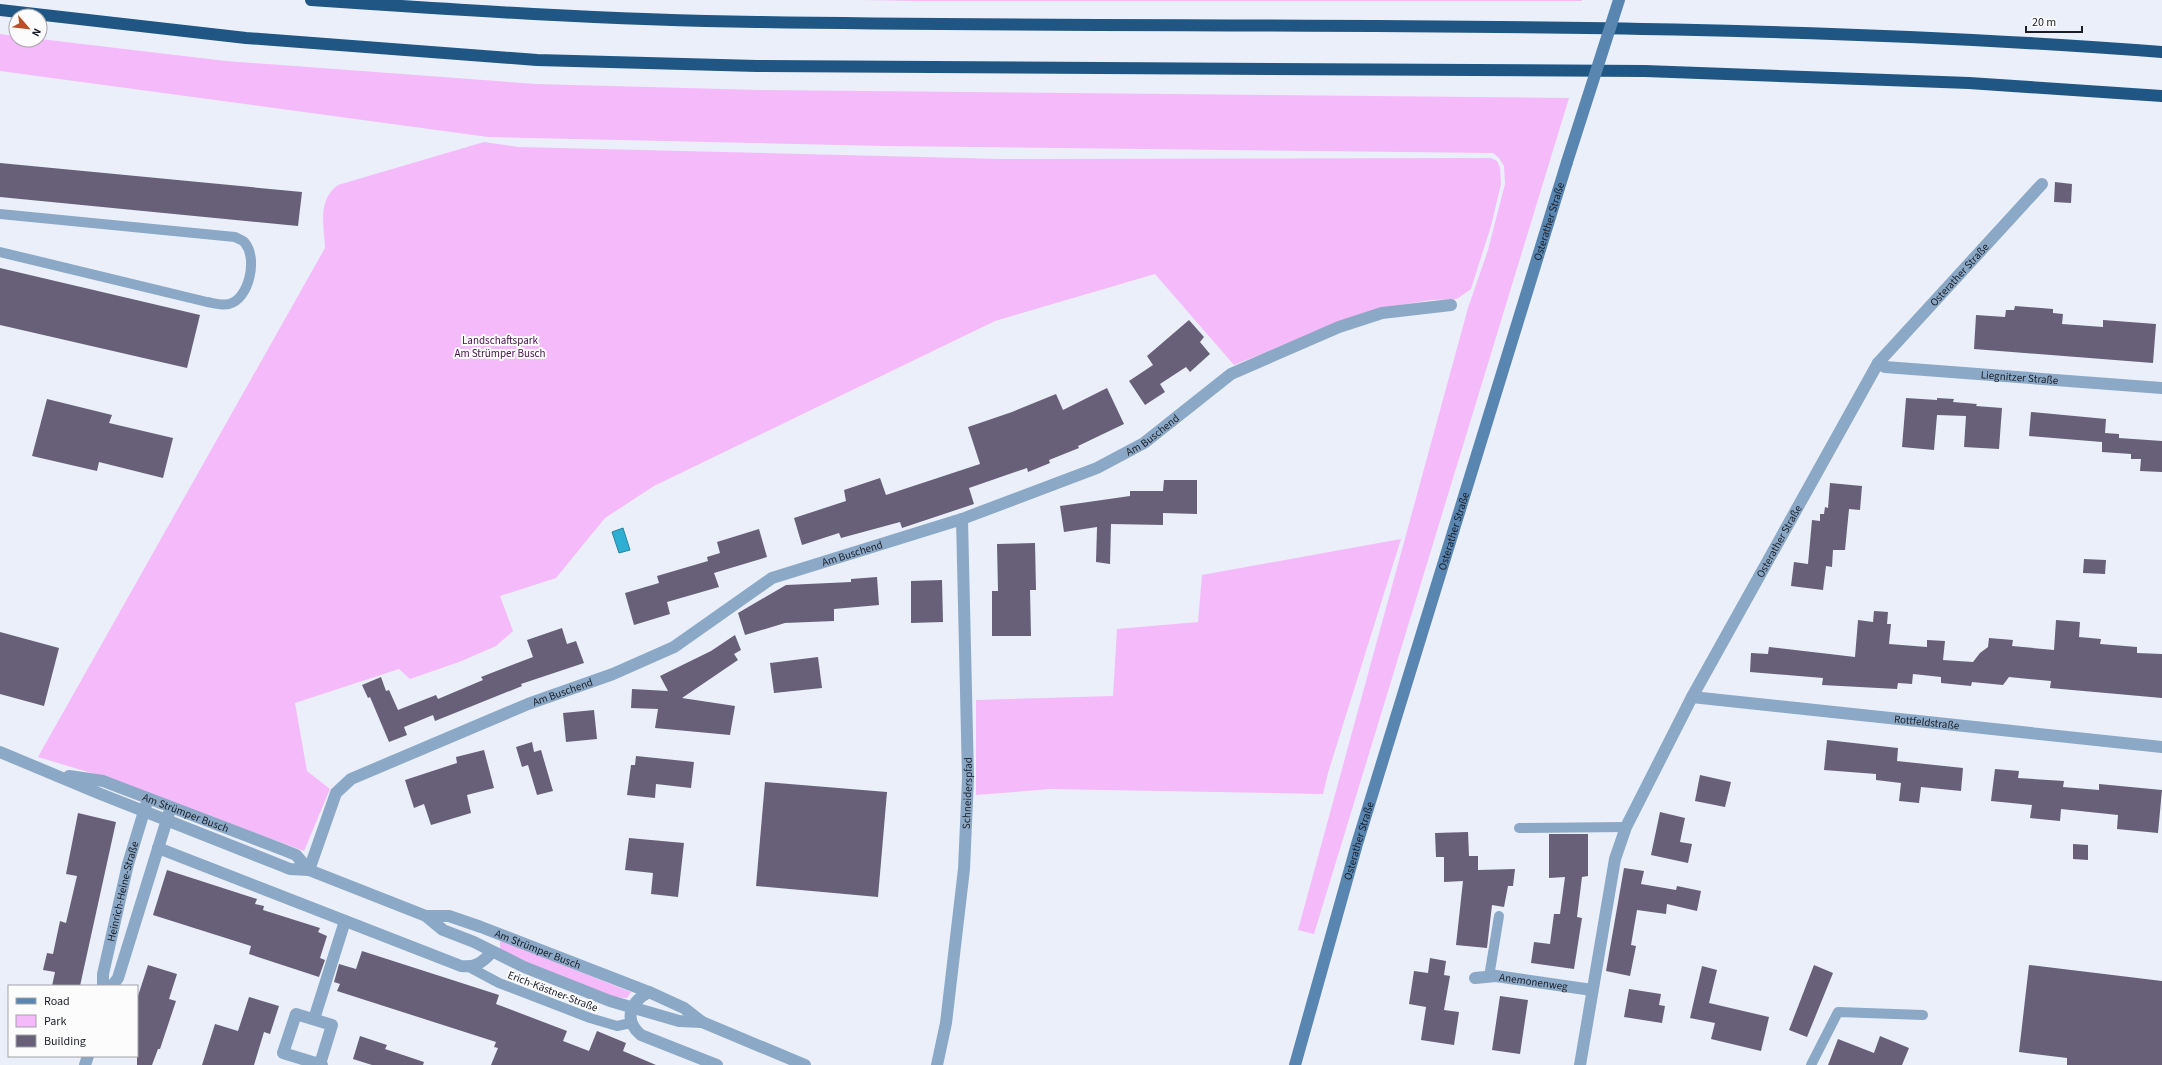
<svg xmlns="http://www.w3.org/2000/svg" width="2162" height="1065" font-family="'Source Sans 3',sans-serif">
<rect width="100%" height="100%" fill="#ebeffa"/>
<g fill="#f5bafa">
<polygon points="863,0 1582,0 1582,1 914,1"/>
<polygon points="0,34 16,36 16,40 40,39 226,61 536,84 760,90 1569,98 1314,934 1298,930 1468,308 1488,250 1505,184 1504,166 1499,158 1493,153 885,146 488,137 0,71"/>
<path d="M484,142L518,147L1001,159L1491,158L1497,161L1500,168L1501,184L1491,226L1471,289L1457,299L1432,300L1381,308L1338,323L1234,365L1155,274L995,321L654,486L605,518L556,578L500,596L513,631L496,646L459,662L410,679L399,669L295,703L307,771L330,789L304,851L98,775L38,757L325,248C324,224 317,201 338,185Z"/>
<polygon points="1401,539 1328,773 1323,794 1051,789 976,795 976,700 1113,696 1117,629 1198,622 1202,575"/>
<polygon points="500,940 631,992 627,998 614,997 509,957 500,950"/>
</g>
<polygon fill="#2cafd3" stroke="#27839f" points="623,528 630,550 619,553 612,532"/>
<g fill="#676078">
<polygon points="0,163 302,192 298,226 0,197"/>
<polygon points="2055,182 2072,184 2071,203 2054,202"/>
<polygon points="0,268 200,315 187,368 0,325"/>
<polygon points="2015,306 2053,309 2053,313 2063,314 2062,324 2103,327 2103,320 2156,324 2153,363 1974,349 1976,315 2005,317 2006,310 2014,310"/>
<polygon points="1189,320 1204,337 1200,342 1210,354 1190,372 1186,367 1160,384 1165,392 1145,405 1129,381 1153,365 1147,356"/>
<polygon points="1107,388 1124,424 1078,446 1079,448 1049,460 1050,463 1028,472 1027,468 969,488 974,504 902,528 900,522 841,538 839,533 802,545 794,518 846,501 844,490 880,478 886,495 980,464 968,427 1012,412 1056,394 1063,410"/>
<polygon points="1906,398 1937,400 1937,398 1954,399 1953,402 1977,404 1976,406 2002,408 1999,449 1964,447 1966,416 1937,415 1934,450 1902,447"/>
<polygon points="47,399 112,415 109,423 173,438 163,478 99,462 97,471 32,456"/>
<polygon points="2031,412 2106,419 2105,433 2119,434 2119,438 2162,441 2162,472 2140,471 2141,459 2131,459 2131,454 2102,452 2102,442 2029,436"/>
<polygon points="1164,480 1197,480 1197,514 1163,513 1163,525 1111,524 1110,564 1096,562 1097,527 1064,532 1060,506 1130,496 1130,491 1163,491"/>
<polygon points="1830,483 1862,486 1860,510 1849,509 1845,550 1833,550 1832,567 1826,566 1823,590 1791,586 1794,562 1808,564 1812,520 1820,521 1820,514 1824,514 1825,507 1828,508"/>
<polygon points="759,529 767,557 714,573 719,587 667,602 670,614 634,625 625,593 659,583 657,576 708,561 707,557 720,553 717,542"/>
<polygon points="1035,543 1036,590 1030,590 1031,636 992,636 992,591 998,591 997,544"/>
<polygon points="2084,559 2106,560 2105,574 2083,573"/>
<polygon points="877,577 879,605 834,609 834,621 785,623 745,635 738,613 786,585 851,582 851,579"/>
<polygon points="942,580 943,622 911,623 911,581"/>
<polygon points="1874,611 1888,612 1887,624 1891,624 1889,644 1927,647 1927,640 1945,641 1943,660 1973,662 1980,653 1988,647 1989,638 2013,640 2012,646 2054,650 2056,620 2080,622 2079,637 2101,639 2100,644 2137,647 2137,653 2162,654 2162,698 2050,688 2051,681 2009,677 2003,685 1972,682 1971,686 1941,683 1941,677 1913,674 1912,684 1898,683 1897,689 1822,685 1823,678 1750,672 1751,653 1768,654 1769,647 1855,657 1858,620 1873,622"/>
<polygon points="562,628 567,644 576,641 584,663 521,684 522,686 435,721 433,715 404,727 407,735 389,742 370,697 368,698 362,685 381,677 386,691 389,690 398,710 436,695 438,699 483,680 481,677 533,657 527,640"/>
<polygon points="0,632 59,648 44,706 0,694"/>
<polygon points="735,635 741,650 734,654 738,660 682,698 735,706 730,735 655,728 658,709 631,708 632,689 668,691 660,676 711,651"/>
<polygon points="818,657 822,688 774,693 770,663"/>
<polygon points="594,710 597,739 566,742 563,713"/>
<polygon points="1827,740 1898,748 1897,761 1963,768 1961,791 1921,787 1919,803 1899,801 1901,783 1876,780 1876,774 1824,770"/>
<polygon points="532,742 534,752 541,750 553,791 537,795 528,765 522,767 516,747"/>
<polygon points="484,750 494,788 467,795 471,813 431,825 424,804 414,808 405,780 457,763 456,757"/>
<polygon points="636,756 694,762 691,788 656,784 655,798 627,795 631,765 635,765"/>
<polygon points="1995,769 2019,771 2018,778 2064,781 2063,787 2099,790 2099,784 2162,790 2158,833 2117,829 2118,815 2061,809 2060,821 2030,818 2032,805 1991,801"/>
<polygon points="1700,775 1731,782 1725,807 1695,801"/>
<polygon points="765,782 887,792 878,897 756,886"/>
<polygon points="1660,812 1685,818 1680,842 1692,844 1688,863 1651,855"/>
<polygon points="78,813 116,822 80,986 52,986 55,972 43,970 47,953 53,954 60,921 66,923 77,876 66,874"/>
<polygon points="1468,832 1469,856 1478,856 1478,870 1515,869 1513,886 1508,886 1504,907 1492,905 1487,948 1456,945 1463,881 1444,882 1444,857 1436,857 1435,833"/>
<polygon points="1549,834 1588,834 1588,876 1582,877 1577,917 1582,918 1574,969 1531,963 1534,942 1550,944 1554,914 1560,914 1565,877 1549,878"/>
<polygon points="629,838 684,843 678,897 651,894 653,873 625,870"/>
<polygon points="2073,844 2088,845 2088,860 2073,859"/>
<polygon points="1624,868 1644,871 1641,884 1676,890 1677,886 1701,891 1697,911 1667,904 1666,914 1637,910 1631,945 1636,946 1630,976 1606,971"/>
<polygon points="167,870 257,899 255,904 264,906 263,910 320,928 318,932 327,936 320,958 325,960 319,977 249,954 251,946 153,915"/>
<polygon points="362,951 499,995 496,1004 567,1031 563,1041 589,1051 597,1031 626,1043 623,1051 656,1065 491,1065 498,1048 494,1047 496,1042 337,991 340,984 334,982 339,964 356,969"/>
<polygon points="1430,958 1446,961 1444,975 1450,976 1444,1010 1459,1012 1454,1045 1421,1040 1426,1007 1409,1004 1414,971 1428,973"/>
<polygon points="148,965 177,974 169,999 176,1001 160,1049 158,1049 152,1065 137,1065 137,999"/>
<polygon points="1814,965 1833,973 1807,1037 1789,1030"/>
<polygon points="2029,965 2162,981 2162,1065 2067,1065 2067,1058 2019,1052"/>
<polygon points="1702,966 1717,970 1709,1003 1769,1017 1761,1051 1711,1039 1715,1023 1690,1018"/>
<polygon points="1629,989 1661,994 1659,1005 1665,1006 1662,1023 1624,1017"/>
<polygon points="1500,996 1528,1000 1520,1054 1492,1050"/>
<polygon points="249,997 279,1006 270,1034 264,1032 254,1065 202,1065 215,1024 238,1031"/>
<polygon points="360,1036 387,1045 385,1049 424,1062 423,1065 372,1065 353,1059"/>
<polygon points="1880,1036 1909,1048 1902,1065 1828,1065 1838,1039 1874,1053"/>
</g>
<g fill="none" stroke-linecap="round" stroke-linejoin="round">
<g stroke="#8ba9c6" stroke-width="10">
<path d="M0,214L235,237C238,239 243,240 245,243C258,259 249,299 229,304C223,306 213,303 207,302L0,252"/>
<polyline points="1519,828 1626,827"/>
<polyline points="469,967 499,983 590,1018 617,1026 631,1023"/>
<polyline points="1489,977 1499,916"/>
<polyline points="1811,1065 1838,1012 1923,1015"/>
</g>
<g stroke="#8ba9c6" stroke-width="12">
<path id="s1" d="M1878,363L1885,367L2162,388"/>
<path id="s2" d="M1692,697L2162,747"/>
<polyline points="0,752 98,793 275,863 290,869 309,870 426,916 443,930 474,942 524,967 610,1001 679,1021 702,1022"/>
<path id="s3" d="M69,776L103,781L281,849L296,855L309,870"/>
<path d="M158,848L461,966C475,968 483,962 492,952"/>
<path id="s4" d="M309,870L336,793L351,779L528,704L613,674L674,647L772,578L962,519L1097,468L1144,443L1231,374L1339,327L1382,313L1451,305"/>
<path id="s5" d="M426,916H449L481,927L649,992L684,1008L702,1022L805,1065"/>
<path id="s6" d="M1475,978L1496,976L1592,990"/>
<path id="s7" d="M103,986V974L128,864L146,805"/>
<polyline points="112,986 118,978 169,813"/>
<path d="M649,992C630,1002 623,1020 641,1035L717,1065"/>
<polyline points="314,1019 345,921"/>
<polyline points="320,1064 332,1025 296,1014 283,1053 322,1065"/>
<polyline points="85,1065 88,1056"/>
<path id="s8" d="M937,1065L946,1023L964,869L968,778L962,519"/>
<path id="s9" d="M1580,1065L1615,859L1626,827L1692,697L1878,363L2042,184"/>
</g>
<path stroke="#5986b0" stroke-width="12" id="s10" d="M1295,1065L1357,844L1567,162"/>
<g stroke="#1f5684" stroke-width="12">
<path d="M311,0C459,10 608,20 757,22C1225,30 1695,16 2162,52"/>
<polyline points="0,10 246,38 537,60 757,66 1645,71 1969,83 2162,96"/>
</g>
<polyline stroke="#5986b0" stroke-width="12" points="1567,162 1619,0"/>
</g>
<g text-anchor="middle" stroke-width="4" stroke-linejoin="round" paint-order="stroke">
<g font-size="11" fill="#1a1d27" stroke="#fcfcfc">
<text dy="4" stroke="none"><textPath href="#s10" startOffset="881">Osterather Straße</textPath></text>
<text dy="4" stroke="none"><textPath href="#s9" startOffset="891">Osterather Straße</textPath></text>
<text dy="4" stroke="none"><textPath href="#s1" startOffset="143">Liegnitzer Straße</textPath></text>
<text dy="4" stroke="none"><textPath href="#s4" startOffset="979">Am Buschend</textPath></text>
<text dy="4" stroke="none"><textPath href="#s10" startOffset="557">Osterather Straße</textPath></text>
<text dy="4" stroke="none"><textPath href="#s9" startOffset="567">Osterather Straße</textPath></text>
<text dy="4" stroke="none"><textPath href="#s4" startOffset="655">Am Buschend</textPath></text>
<text dy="4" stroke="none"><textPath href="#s4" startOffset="331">Am Buschend</textPath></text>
<text dy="4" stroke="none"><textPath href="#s2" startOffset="236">Rottfeldstraße</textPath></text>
<text dy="4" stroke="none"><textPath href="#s8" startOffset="274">Schneiderspfad</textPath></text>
<text dy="4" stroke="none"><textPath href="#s3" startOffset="123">Am Strümper Busch</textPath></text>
<text dy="4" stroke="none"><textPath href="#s10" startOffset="233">Osterather Straße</textPath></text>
<text dy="4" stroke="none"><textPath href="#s7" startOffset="97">Heinrich-Heine-Straße</textPath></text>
<text dy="4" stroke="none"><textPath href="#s5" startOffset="118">Am Strümper Busch</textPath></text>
<text dy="4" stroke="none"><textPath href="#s6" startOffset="59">Anemonenweg</textPath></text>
<text transform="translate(553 991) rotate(21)" y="4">Erich-Kästner-Straße</text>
</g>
<g font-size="11" fill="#470d4d" stroke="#fcfcfc">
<text x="500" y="344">Landschaftspark<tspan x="500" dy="13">Am Strümper Busch</tspan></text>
</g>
</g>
<rect x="8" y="985" width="130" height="72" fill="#fcfcfc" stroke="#a2a3a7"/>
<rect x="16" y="998" width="20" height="6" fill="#5986b0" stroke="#a2a3a7"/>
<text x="44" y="1005" font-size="12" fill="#1a1d27">Road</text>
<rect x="16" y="1015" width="20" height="12" fill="#f5bafa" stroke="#a2a3a7"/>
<text x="44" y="1025" font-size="12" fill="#1a1d27">Park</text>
<rect x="16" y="1035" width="20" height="12" fill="#676078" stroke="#a2a3a7"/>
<text x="44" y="1045" font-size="12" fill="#1a1d27">Building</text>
<g transform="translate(28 28) rotate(118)"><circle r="19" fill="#fcfcfc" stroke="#a2a3a7"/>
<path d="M0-3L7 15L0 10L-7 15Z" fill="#b85128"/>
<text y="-6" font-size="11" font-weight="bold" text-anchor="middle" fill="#1a1d27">N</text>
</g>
<path d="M2026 26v6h56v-6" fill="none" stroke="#1a1d27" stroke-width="2"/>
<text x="2032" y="26" font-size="12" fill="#1a1d27" stroke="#fcfcfc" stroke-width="3" paint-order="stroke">20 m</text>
</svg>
